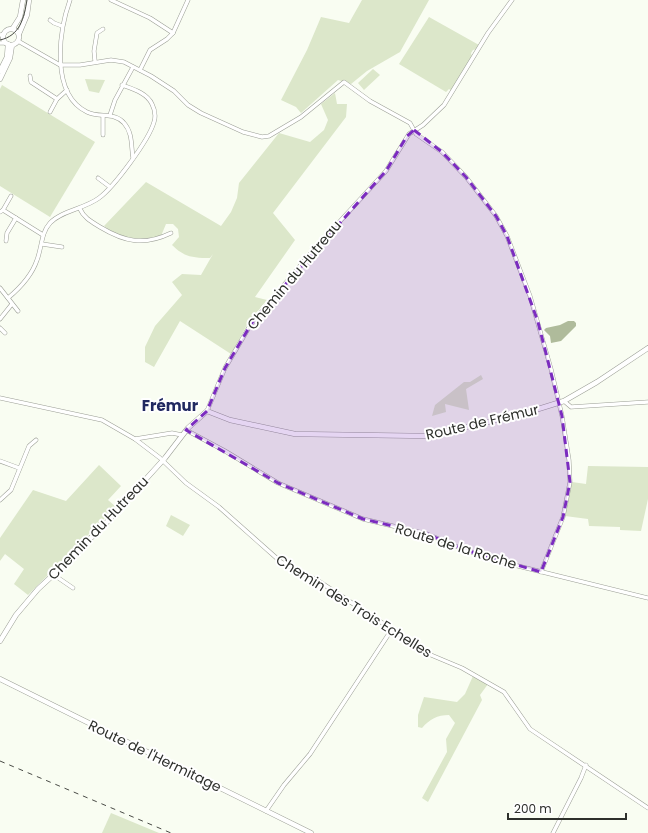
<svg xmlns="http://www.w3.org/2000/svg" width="648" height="833" font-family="Poppins,sans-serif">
<rect width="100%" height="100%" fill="#f9fdf2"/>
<g fill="#dce7ca">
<polygon points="362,0 429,0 400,52 367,71 351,84 338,80 301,113 296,107 281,100 307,50 321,17 349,23"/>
<polygon points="429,17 479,45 477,49 473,50 471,53 472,57 452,91 449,89 446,92 399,64"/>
<polygon points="373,69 380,75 364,90 358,83"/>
<polygon points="85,79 105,80 99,93 89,91"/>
<polygon points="2,85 95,142 50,217 0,186 0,89"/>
<path d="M335,93L337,104H347L346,117L273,213L295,240L255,297L267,300L248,323L231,354L180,321L154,367L145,362V347L155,326L182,295L172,282L182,274L201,275L213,254L210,258C193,258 184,257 172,245L179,237L178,229L173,224H166L161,236C139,240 122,240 104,226L146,182L221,226L231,212L237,198L239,183L279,133L310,142L324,130L328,120L321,104Z"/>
<polygon points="481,375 483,379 466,389 469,410 445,404 446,412 432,416 435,405 464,382 470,382"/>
<polygon points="99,465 121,486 108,500 116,507 28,595 14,584 24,569 5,554 0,561 0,538 33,490 66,501"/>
<polygon points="588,466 648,467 648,499 641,531 620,530 620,527 589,526 588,519 565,516 572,482 586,484"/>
<polygon points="171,515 190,525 183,536 166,526"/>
<path d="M473,676L488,684L480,695L482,700L428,802L422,798L447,752L446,739L455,723L449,715C437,715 430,719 422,728L418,727V715L424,697L457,702L465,694Z"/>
<polygon points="111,813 159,833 102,833"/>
</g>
<polygon fill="#afbb9b" points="568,321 574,321 576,323 576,326 561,341 551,343 550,336 544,330 546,328 560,325"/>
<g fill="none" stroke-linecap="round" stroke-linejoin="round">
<g stroke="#9b9e95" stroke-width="4.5">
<g id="minor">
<path d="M70,0C59,31 50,94 87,112C99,118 115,112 124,123C133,133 131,147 133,158"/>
<polyline points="111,0 150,18 173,33"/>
<polyline points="50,20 54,23 62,26"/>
<polyline points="0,35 4,34"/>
<polyline points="18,41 60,65 80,65 111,60 124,62 151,76 174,91 188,105 201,113 243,132 262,137 269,136 301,117 344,82 370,101 410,123 416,134 442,152 466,177 496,216 507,236 530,296 551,369 562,416 569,460 570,482 563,517 541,572"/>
<polyline points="0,43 6,43"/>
<polyline points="95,61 94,51 97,33 103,29"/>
<polyline points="140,70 150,50 167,39 173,33 188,0"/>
<polyline points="30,76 31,82 57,99 67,90"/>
<polyline points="50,112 57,99"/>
<polyline points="110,115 115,100 133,67"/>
<polyline points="103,116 103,135"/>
<polyline points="98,178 110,187"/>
<path d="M80,209C84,218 92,222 100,227C125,242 144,246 171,233"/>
<polyline points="3,210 11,196"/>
<polyline points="0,212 3,210 43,235"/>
<polyline points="6,241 7,233 16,218"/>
<polyline points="42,244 62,247"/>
<polyline points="0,288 18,311"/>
<path d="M8,298C20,288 32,275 37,260C42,247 41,233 50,223C61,211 84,209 99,198C114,187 149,140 154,122C156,116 155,110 152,104C147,93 133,89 122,85"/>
<polyline points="0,319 12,304"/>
<polyline points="0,328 5,333"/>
<polyline points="0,398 102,420 135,439 160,458 186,483 219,507 281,562 317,580 431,655 462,668 504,692 530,729 648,808"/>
<polyline points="564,401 571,407 648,402"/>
<polyline points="207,411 225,368 251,324 310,254 386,171 409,134 423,125 444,105 488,33 512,0"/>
<polyline points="186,430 225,451 278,483 363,519 427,534 465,550 514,565 648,598"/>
<polyline points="135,439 172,433 182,435"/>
<polyline points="0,461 19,468"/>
<polyline points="0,500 11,490 29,446 36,440"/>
<polyline points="54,575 73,588"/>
<polyline points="266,811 284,785 310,754 392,629"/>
<polyline points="553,833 581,778 586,765"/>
</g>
</g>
<g stroke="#9b9e95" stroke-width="5.5">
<g id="tertiary">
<polyline points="13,28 20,17 23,0"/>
<circle cx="11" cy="37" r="8"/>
<polyline points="19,34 27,15 29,0"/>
<polyline points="0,71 7,57 8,44"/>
<polyline points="0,79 10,58 12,45"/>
<polyline points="0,641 16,615 38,589 79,551 84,543 97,533 165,458 188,428 207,411 230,420 295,434 426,436 519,415 564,401 597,382 648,348"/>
<polyline points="0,679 311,833"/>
</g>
</g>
<use href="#minor" stroke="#fff" stroke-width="3.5"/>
<use href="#tertiary" stroke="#fff" stroke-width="4.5"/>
<path stroke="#494b46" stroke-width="1" d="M0,40C20,36 24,18 27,0"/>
<polyline stroke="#494b46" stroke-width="1" stroke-dasharray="5 5" stroke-linecap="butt" points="0,761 171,833"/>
</g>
<path fill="#7b2cbf" fill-opacity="0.2" stroke="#7b2cbf" stroke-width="3" stroke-dasharray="8 5" stroke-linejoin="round" d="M414,130L442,152L466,177L496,216L507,236L538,322L562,416L570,482L563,517L541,572L465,550L427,534L363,519L278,483L186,430L207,411L225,368L253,321L386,171L407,136Z"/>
<g text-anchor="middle" stroke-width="4" stroke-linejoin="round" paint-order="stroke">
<g font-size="14" fill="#2e302c" stroke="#fff">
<text transform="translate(294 275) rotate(-50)" y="5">Chemin du Hutreau</text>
<text transform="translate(482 422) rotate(-13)" y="5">Route de Frémur</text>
<text transform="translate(98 528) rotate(-46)" y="5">Chemin du Hutreau</text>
<text transform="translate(456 546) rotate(17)" y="5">Route de la Roche</text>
<text transform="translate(354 606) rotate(32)" y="5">Chemin des Trois Echelles</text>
<text transform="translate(155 756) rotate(26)" y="5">Route de l'Hermitage</text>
</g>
<g font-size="15" font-weight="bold" fill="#222962" stroke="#fff">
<text x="170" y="411">Frémur</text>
</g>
</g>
<path d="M508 813v6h118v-6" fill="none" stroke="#2e302c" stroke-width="2"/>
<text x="514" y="813" font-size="12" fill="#2e302c" stroke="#ffffff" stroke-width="3" paint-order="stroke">200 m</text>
</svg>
